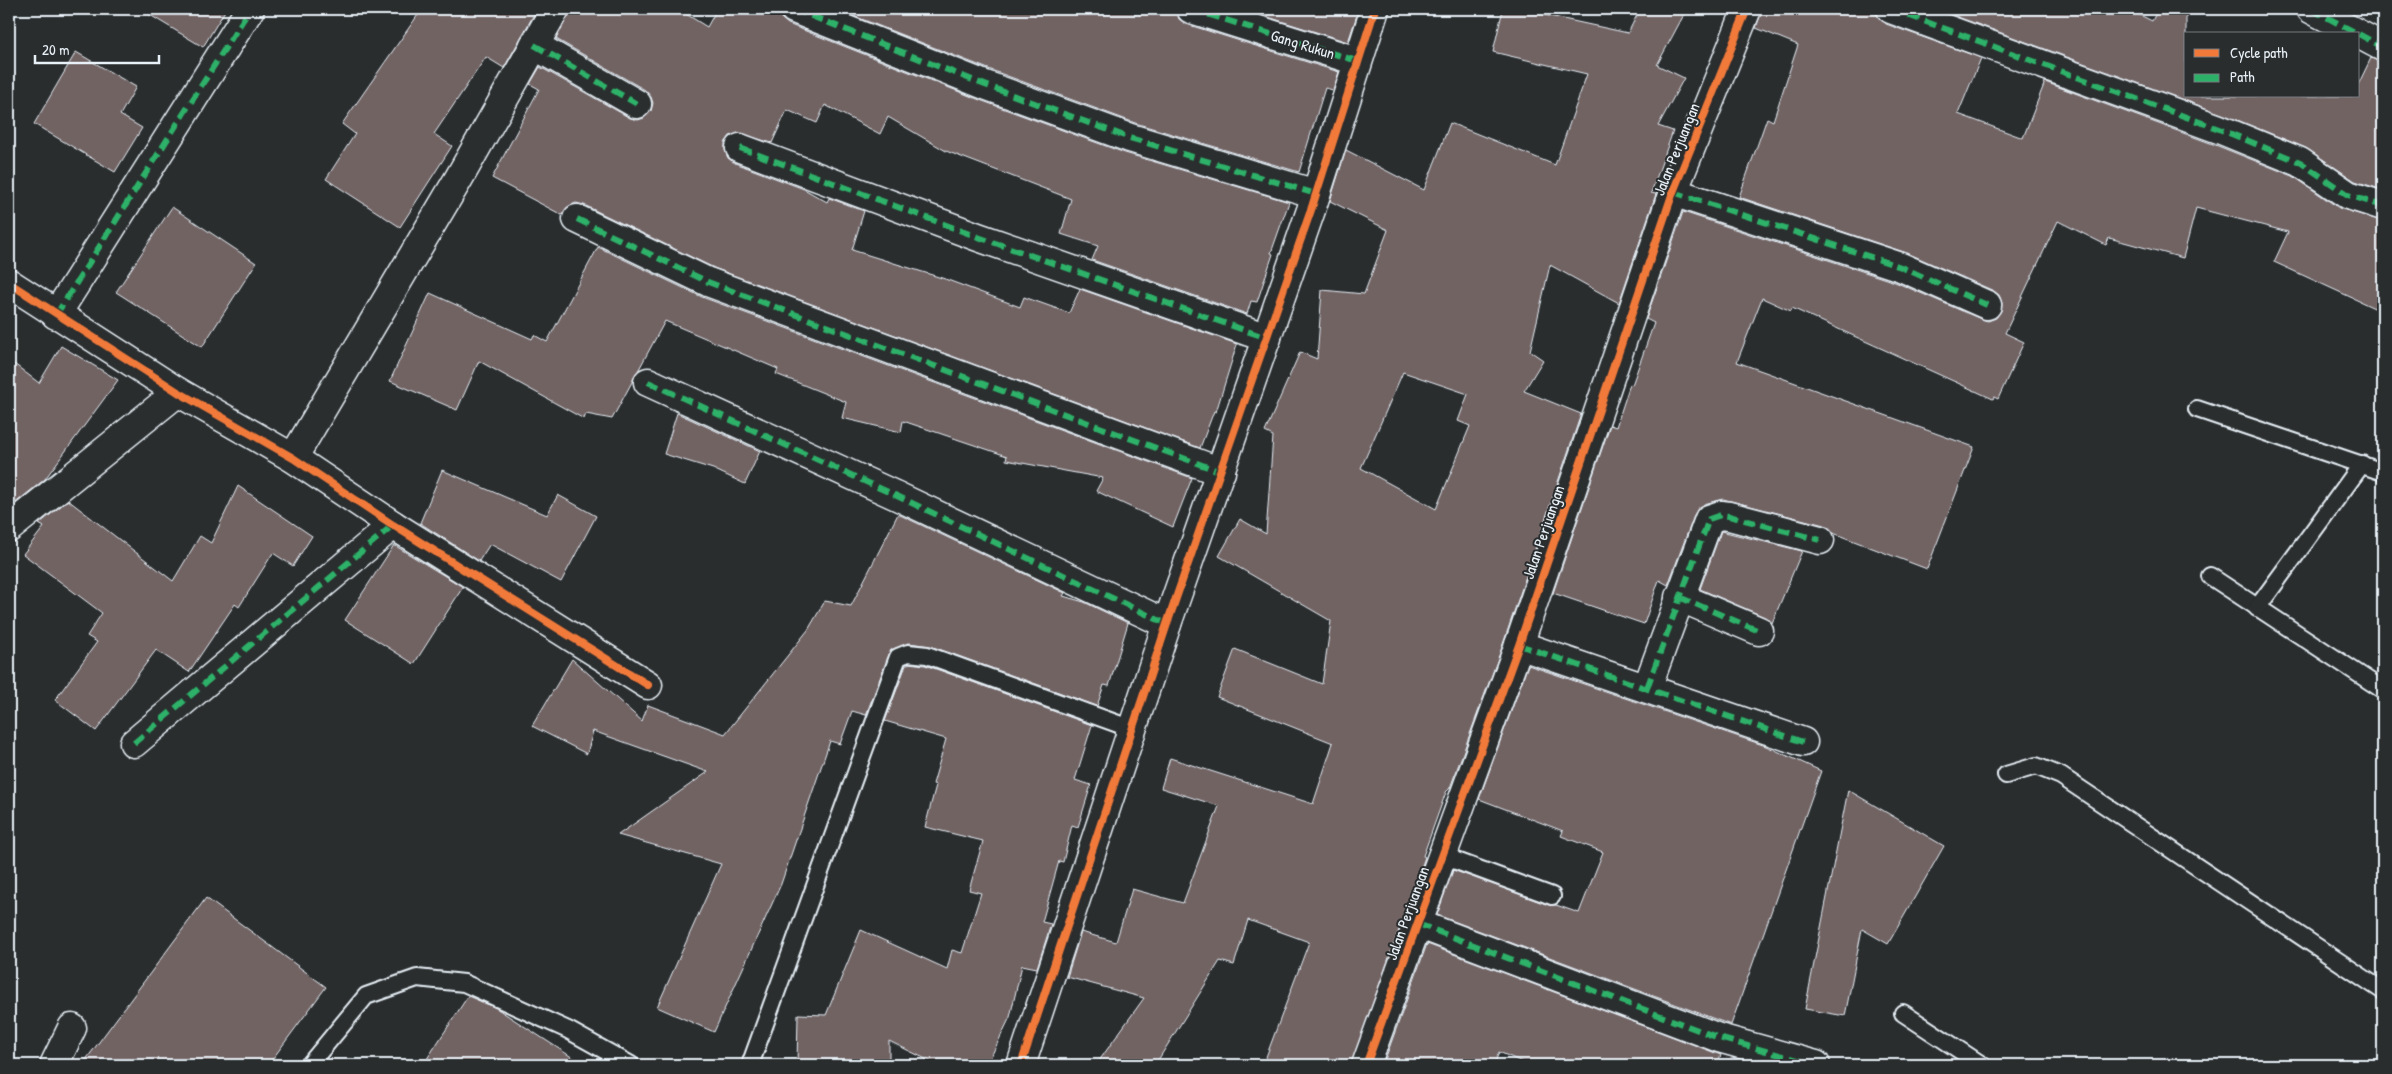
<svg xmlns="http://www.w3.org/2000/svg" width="2392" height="1074" font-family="'Patrick Hand',sans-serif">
<rect width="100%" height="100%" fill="#2a2d2e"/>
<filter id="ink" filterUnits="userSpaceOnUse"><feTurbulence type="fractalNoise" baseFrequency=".02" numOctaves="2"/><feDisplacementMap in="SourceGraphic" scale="10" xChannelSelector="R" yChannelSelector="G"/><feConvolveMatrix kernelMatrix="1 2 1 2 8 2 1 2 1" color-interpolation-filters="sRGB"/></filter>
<g filter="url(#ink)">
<g fill="#726363" stroke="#e8f1f8" fill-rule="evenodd">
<polygon points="140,9 226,9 203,47"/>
<polygon points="422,9 537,9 504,68 486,57 434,134 452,146 400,227 326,179 355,134 342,124"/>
<polygon points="571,9 678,9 707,27 717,9 779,9 781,18 788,24 980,100 1125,153 1289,202 1271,253 1273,254 1257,302 1251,301 1247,314 1092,260 1098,246 1061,234 1071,199 946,151 888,117 880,134 825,105 817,123 787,110 772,143 738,133 730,136 725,143 725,150 728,158 735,163 804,189 827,202 829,198 864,211 852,250 945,279 1020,307 1024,297 1069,313 1080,289 1237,344 1216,412 1214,411 1200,448 714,268 584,205 576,203 569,206 562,215 492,178 539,89 530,84 540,67 630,118 638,120 644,118 651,111 653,103 651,97 645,90 556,39"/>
<polygon points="836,9 1176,9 1179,19 1186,24 1339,72 1333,90 1325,88 1299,172 1135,123 991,70"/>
<polygon points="1242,9 1359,9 1348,42"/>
<path d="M1503,9H1517L1628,33L1640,9H1687L1657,65L1684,78L1658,126L1673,131L1651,193L1656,194L1619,303L1550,265L1530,351L1543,360L1524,391L1581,414L1500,653L1450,788L1446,792L1423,856L1425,857L1351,1065H1263L1309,942L1248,920L1234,965L1220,961L1155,1065H1096L1144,998L1067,977L1081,932L1116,942L1132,889L1183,903L1219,806L1161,788L1170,758L1313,804L1333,743L1217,697L1235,649L1322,684L1331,621L1219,556L1240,519L1266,534L1273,436L1265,432L1300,352L1317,359L1322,290L1364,294L1388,230L1330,201L1346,150L1424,190L1450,123L1555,165L1587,74L1493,52ZM1403,372L1468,394L1458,421L1470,426L1436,509L1361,468Z"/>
<polygon points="1762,9 1864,9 1876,14 1886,24 1981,58 1958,114 2023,138 2045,82 2213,144 2293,176 2339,208 2383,221 2383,312 2274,262 2288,232 2196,208 2183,258 2109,238 2106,245 2058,221 2005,333 2024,342 1998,399 1994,397 1993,399 1792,308 1791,311 1762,298 1737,362 1974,447 1927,569 1833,533 1824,525 1723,499 1704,504 1695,513 1668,585 1659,580 1644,624 1553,593 1610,425 1616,427 1630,384 1632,385 1654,323 1646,319 1683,212 1895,282 1981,319 1988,321 1996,318 2001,311 2002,303 1999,295 1994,291 1907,253 1739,197 1767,118 1773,121 1798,45 1756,28"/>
<polygon points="1936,9 2128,9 2152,21 2158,9 2186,9 2186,96 2358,96 2358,85 2371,58 2383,63 2383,190 2355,181 2306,148 2225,115"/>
<polygon points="76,52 136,87 120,115 142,128 115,172 34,124"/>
<polygon points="172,207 256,263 202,347 116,292"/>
<polygon points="598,247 702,297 1192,478 1173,527 1096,491 1103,478 1006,460 1007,456 903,421 901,432 842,418 846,402 776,374 778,369 665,321 612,419 586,414 584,419 479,361 457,410 390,381 430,293 532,339 534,335 547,342"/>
<polygon points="61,346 118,380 45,479 9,508 9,360 39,383"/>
<polygon points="677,413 760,451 745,484 713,469 664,454"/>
<polygon points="442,470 547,515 558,495 596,516 561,582 490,544 479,561 420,523"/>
<polygon points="238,486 312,536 293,566 273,553 239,607 235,604 189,672 156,650 96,731 55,700 97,642 87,636 102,613 23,554 44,527 39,524 68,500 173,581 200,536 211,543"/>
<polygon points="898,514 1065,593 1063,596 1084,602 1128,623 1109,686 1104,685 1097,706 930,646 909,643 891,650 866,715 852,711 840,744 830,741 781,884 714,1032 657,1007 721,864 618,835 708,772 593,731 587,754 532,726 572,659 642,721 648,705 725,734 808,630 825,601 851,606"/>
<polygon points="1721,531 1802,551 1772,623 1765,617 1700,589"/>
<polygon points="394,545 463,587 414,664 345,620"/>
<polygon points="909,663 925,665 1092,725 1075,780 1091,785 1078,827 1072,825 1063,862 1059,861 1042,922 1051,924 1037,968 1022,965 1010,1017 987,1065 938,1065 889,1041 889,1065 797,1065 798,1014 826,1015 861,930 947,969 952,950 962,953 981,893 969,890 983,841 925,827 936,785 933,784 946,739 885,721 906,665"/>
<polygon points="1528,665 1766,746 1821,771 1731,1025 1437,915 1453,870 1549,905 1556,905 1579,913 1603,852 1561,836 1563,831 1479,799"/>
<polygon points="1848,790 1944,846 1888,944 1862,929 1845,1016 1805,1009"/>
<polygon points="206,898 326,987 268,1065 82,1065"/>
<polygon points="1427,944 1721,1055 1717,1065 1529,1065 1499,1052 1494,1065 1383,1065"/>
<polygon points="468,996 496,1008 584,1065 423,1065"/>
</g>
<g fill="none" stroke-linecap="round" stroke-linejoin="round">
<g stroke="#e8f1f8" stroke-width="20">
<g id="service">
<polyline points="2197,409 2383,472"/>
<polyline points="2210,576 2383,690"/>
<polyline points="2257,608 2362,464"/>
<polyline points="2006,775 2036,766 2061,776 2383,991"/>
<polyline points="1443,856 1552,896"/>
<polyline points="1903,1013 1982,1065"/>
<polyline points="309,1065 366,996 417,978 464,983 568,1030 631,1065"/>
<polyline points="750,1065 898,657 908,653 927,655 1132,729"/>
</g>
</g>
<g stroke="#e8f1f8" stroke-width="31">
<g id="minor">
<polyline points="794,9 985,85 1130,138 1316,194"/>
<polyline points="1191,9 1357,61"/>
<polyline points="1891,9 2219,129 2300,162 2348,195 2383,206"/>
<polyline points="2311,9 2383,47"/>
<polyline points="534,45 637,104"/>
<polyline points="740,148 978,237 1267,338"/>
<polyline points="1673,192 1901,267 1987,305"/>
<polyline points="577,219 708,282 1221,472"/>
<polyline points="9,283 178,392 293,458 393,525 648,685"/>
<polyline points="56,315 250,9"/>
<polyline points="648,382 897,496 1167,624"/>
<polyline points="293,458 459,178 555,9"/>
<polyline points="9,528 178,392"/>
<polyline points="1679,597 1759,631"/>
<polyline points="1519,645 1803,742"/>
<polyline points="1647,688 1709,519 1721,515 1729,516 1820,540"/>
<polyline points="134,743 393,525"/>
<polyline points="1418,924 1719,1038 1816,1065"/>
<polyline points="54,1065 72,1028"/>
<polyline points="1021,1065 1167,624 1311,210 1375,9"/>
<polyline points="1366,1065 1519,645 1673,192 1747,9"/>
</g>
</g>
<use href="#service" stroke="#2a2d2e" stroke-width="16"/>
<use href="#minor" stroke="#2a2d2e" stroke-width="28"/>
<g stroke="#2db169" stroke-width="6" stroke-dasharray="12 6" stroke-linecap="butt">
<polyline points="794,9 985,85 1130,138 1316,194"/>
<polyline points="1191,9 1357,61"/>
<polyline points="1891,9 2219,129 2300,162 2348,195 2383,206"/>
<polyline points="2311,9 2383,47"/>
<polyline points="534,45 637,104"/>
<polyline points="740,148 978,237 1267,338"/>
<polyline points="1673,192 1901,267 1987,305"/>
<polyline points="577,219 708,282 1221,472"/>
<polyline points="56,315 250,9"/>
<polyline points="648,382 897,496 1167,624"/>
<polyline points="1679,597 1759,631"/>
<polyline points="1519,645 1803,742"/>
<polyline points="1647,688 1709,519 1721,515 1729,516 1820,540"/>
<polyline points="134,743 393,525"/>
<polyline points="1418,924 1719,1038 1816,1065"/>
</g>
<g stroke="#2a2d2e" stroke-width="11">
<g id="cycleway">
<polyline points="9,283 178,392 293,458 393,525 648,685"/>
<polyline points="1021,1065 1167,624 1311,210 1375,9"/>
<polyline points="1366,1065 1519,645 1673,192 1747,9"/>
</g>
</g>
<use href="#cycleway" stroke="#f17a3a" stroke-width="8"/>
</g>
</g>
<g text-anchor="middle" stroke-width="4" stroke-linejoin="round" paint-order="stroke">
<g font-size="16" fill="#e8f1f8" stroke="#2a2d2e">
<text transform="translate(1303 44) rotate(17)" y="6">Gang Rukun</text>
<text transform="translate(1676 149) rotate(-68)" y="6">Jalan Perjuangan</text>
<text transform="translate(1543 532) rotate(-71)" y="6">Jalan Perjuangan</text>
<text transform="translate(1407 913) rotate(-70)" y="6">Jalan Perjuangan</text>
</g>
</g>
<rect width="2392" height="1074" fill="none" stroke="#2a2d2e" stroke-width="30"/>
<rect x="15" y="15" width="2362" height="1044" fill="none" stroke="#e8f1f8" stroke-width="2" filter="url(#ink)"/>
<rect x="2184" y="32" width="175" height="65" fill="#2a2d2e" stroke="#767b7f"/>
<rect x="2194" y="49" width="25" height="8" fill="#f17a3a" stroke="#767b7f"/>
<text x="2230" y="58" font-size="15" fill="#e8f1f8">Cycle path</text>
<rect x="2194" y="74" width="25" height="8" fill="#2db169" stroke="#767b7f"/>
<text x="2230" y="82" font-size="15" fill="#e8f1f8">Path</text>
<path d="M35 55v8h124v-8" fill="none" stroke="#e8f1f8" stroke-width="2.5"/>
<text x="42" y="55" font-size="15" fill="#e8f1f8" stroke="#2a2d2e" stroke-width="4" paint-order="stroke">20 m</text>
</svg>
